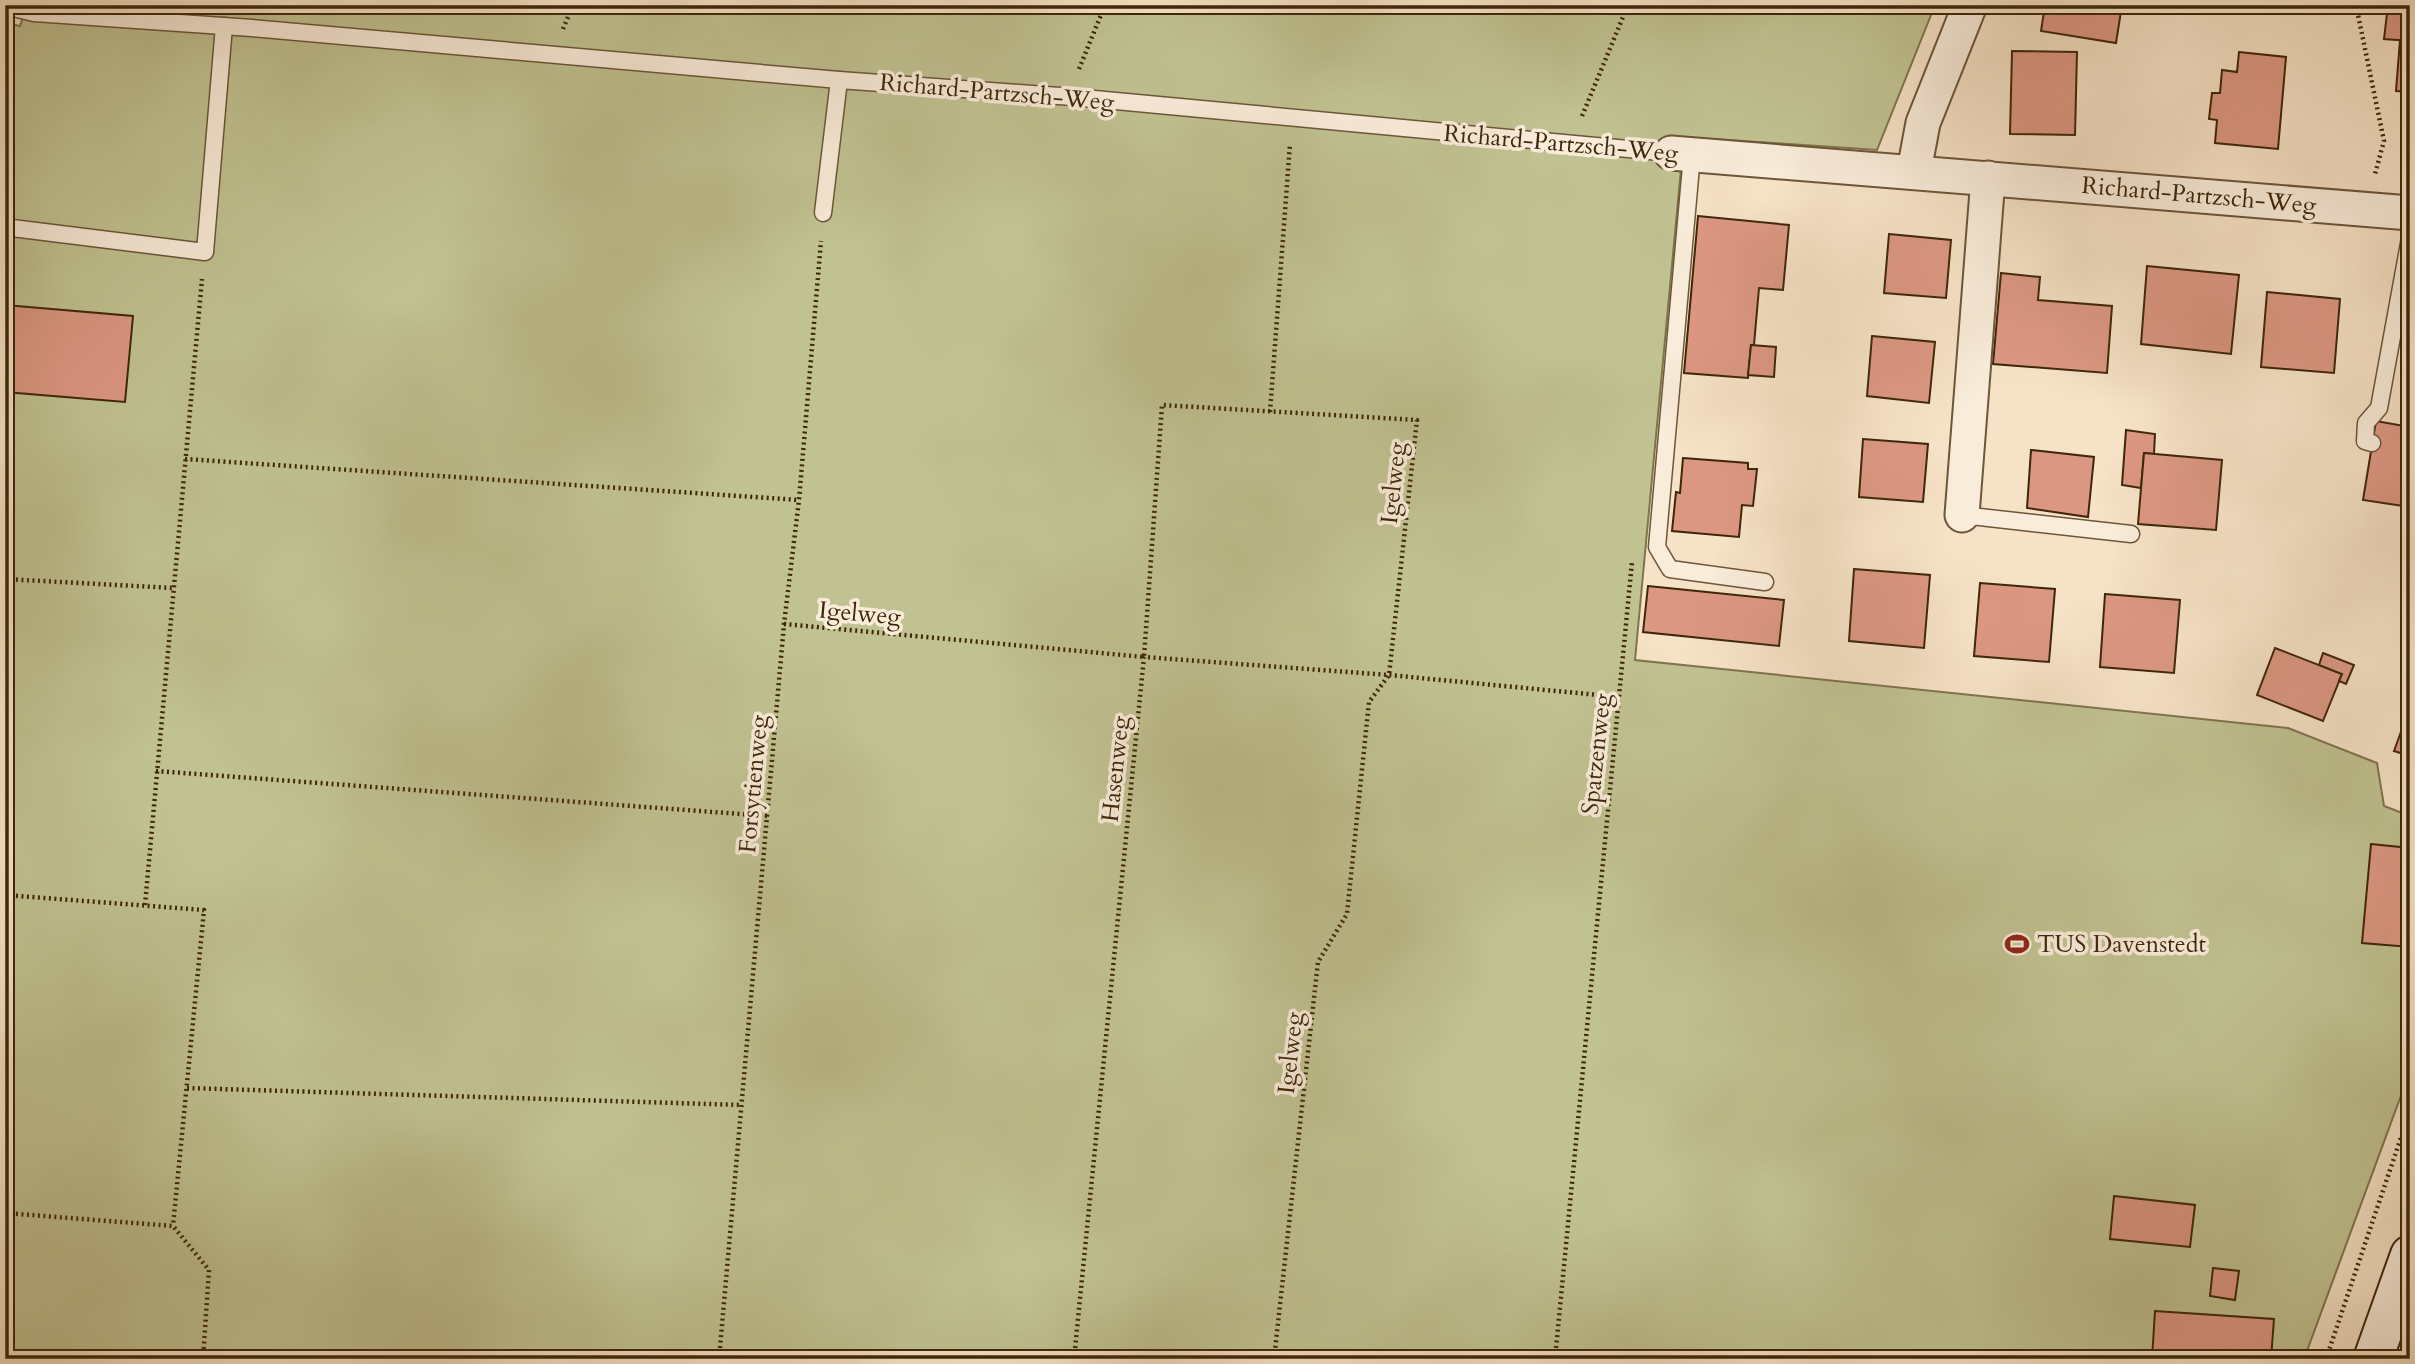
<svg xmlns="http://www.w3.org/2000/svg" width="2415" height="1364" font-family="Cardo,serif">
<rect width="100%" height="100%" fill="#f6e2c6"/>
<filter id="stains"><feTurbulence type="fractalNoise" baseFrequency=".00286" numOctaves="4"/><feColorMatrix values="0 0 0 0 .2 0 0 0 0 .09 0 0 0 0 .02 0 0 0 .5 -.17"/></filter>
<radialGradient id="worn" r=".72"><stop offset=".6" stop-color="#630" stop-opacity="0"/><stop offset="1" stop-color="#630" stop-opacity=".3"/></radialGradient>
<polygon fill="#c1c292" stroke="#80744e" stroke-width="2" points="27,5 1935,5 1877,150 1684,137 1635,660 2288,728 2377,763 2384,806 2410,816 2410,1071 2304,1359 5,1359 5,23 20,26"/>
<g fill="#dc9783" stroke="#3e2709" stroke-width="2">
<polygon points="2045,5 2122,5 2116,43 2041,31"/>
<polygon points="2388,5 2410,5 2410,41 2384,39"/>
<polygon points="2400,40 2410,41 2410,92 2396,91"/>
<polygon points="2012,51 2077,52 2075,135 2010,134"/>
<polygon points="2239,52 2286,57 2278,149 2215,143 2217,120 2209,119 2212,93 2220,93 2222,70 2237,72"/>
<polygon points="1698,216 1789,225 1783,290 1759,288 1754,345 1751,345 1748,378 1684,373"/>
<polygon points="1889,234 1951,240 1946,298 1884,293"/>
<polygon points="2147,266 2239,275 2231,354 2141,344"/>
<polygon points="2001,273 2040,277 2038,300 2112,306 2107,373 1993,364"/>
<polygon points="2267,292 2340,299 2334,373 2261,367"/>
<polygon points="5,305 133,316 125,402 5,392"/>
<polygon points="1872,336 1935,342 1929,403 1867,396"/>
<polygon points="1751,345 1776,347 1774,377 1748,375"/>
<polygon points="2376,421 2410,427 2410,507 2363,500"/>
<polygon points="2126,430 2155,434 2154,454 2144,453 2141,488 2122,485"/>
<polygon points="1863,439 1928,444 1923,502 1859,497"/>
<polygon points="2031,450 2094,457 2088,517 2027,508"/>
<polygon points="2144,453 2222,460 2216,530 2138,524"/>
<polygon points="1683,458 1748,463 1748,469 1757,469 1753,506 1742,505 1739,537 1672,531 1676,492 1680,493"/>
<polygon points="1854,569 1930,575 1924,648 1849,641"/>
<polygon points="1980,583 2055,589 2049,662 1974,656"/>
<polygon points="1648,586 1784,600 1779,646 1643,632"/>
<polygon points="2105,594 2180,600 2174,673 2100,667"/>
<polygon points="2275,648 2342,674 2323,721 2257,695"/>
<polygon points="2323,653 2354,665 2346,684 2339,681 2342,674 2319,665"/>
<polygon points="2410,707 2410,756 2394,751"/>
<polygon points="2371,844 2410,848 2410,947 2362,943"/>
<polygon points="2114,1196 2195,1205 2190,1247 2110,1239"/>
<polygon points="2213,1268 2239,1271 2235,1300 2210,1296"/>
<polygon points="2155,1311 2274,1319 2271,1359 2152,1359"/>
</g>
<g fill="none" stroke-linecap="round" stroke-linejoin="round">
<g stroke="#6c5638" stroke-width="19">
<g id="lane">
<polyline points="5,6 34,13 252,28 839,80 1073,97 1671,153"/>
<polyline points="1692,155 1657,547 1670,569 1765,582"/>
<polyline points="823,213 839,80"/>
<polyline points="12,228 205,252 224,26"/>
<polyline points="2372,443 2365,441 2366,423 2379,408 2410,238"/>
<polyline points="1962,515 2131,534"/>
</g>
</g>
<g stroke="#6c5638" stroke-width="37">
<g id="street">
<polyline points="1671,153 2410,213"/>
<polyline points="1914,171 1923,123 1970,5"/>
<polyline points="1962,515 1988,178"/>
</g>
</g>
<g stroke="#3e2709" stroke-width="42">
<polyline id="secondary" points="2373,1359 2410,1255"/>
</g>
<g stroke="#3e2709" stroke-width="4.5" stroke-dasharray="2 3.5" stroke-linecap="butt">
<polyline points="2356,5 2384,141 2375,174"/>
<polyline points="563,29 573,5"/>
<polyline points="1079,69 1105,5"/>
<polyline points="1582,116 1628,5"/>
<polyline points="1270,412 1290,144"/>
<polyline points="185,459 799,500"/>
<polyline points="5,579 173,588"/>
<polyline points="784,624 1144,657 1162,405 1417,420 1389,675 1369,702 1347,914 1318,962 1274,1359"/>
<polyline points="156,771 768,816"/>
<polyline points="5,895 204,910 173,1226"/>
<polyline points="145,905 202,279"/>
<polyline points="187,1088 741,1105"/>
<polyline points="5,1213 173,1226 209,1270 203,1359"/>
<polyline points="719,1359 784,624 799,500 821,241"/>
<polyline points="1074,1359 1144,657 1389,675 1619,697"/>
<polyline points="1555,1359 1632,562"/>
<polyline points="2326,1359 2410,1111"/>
</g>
<use href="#lane" stroke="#f9ecda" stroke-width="16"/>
<use href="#street" stroke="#f9ecda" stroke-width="33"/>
<use href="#secondary" stroke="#f9ecda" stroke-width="38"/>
</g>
<defs>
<g id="stadium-bare" transform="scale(1.89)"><path d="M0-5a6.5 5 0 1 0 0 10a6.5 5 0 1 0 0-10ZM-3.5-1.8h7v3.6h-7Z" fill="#8f2418" stroke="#f9ecda" stroke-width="2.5" paint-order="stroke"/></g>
</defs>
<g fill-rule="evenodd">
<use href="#stadium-bare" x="2017" y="944"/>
</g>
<g text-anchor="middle" stroke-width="7" stroke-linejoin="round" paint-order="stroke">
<g font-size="24" fill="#3e2709" stroke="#f9ecda">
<text transform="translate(997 92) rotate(5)" y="8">Richard-Partzsch-Weg</text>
<text transform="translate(1561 143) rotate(5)" y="8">Richard-Partzsch-Weg</text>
<text transform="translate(2199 195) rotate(5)" y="8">Richard-Partzsch-Weg</text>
<text transform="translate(1393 483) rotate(-84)" y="8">Igelweg</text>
<text transform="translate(860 613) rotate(5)" y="8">Igelweg</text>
<text transform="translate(1596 754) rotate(-84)" y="8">Spatzenweg</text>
<text transform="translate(1115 769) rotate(-84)" y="8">Hasenweg</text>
<text transform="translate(753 784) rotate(-85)" y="8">Forsytienweg</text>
<text transform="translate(1290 1053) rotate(-84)" y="8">Igelweg</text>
</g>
<g font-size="24" fill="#3e2709" stroke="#f9ecda" text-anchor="start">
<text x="2037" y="952">TUS Davenstedt</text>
</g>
</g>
<rect width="2415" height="1364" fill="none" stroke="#f6e2c6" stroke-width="28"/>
<rect x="7" y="7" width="2401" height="1350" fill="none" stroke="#3e2709" stroke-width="3.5"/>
<rect x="14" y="14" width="2387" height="1336" fill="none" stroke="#3e2709" stroke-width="2"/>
<rect width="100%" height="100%" filter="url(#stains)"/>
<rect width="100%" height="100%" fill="url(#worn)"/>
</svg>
